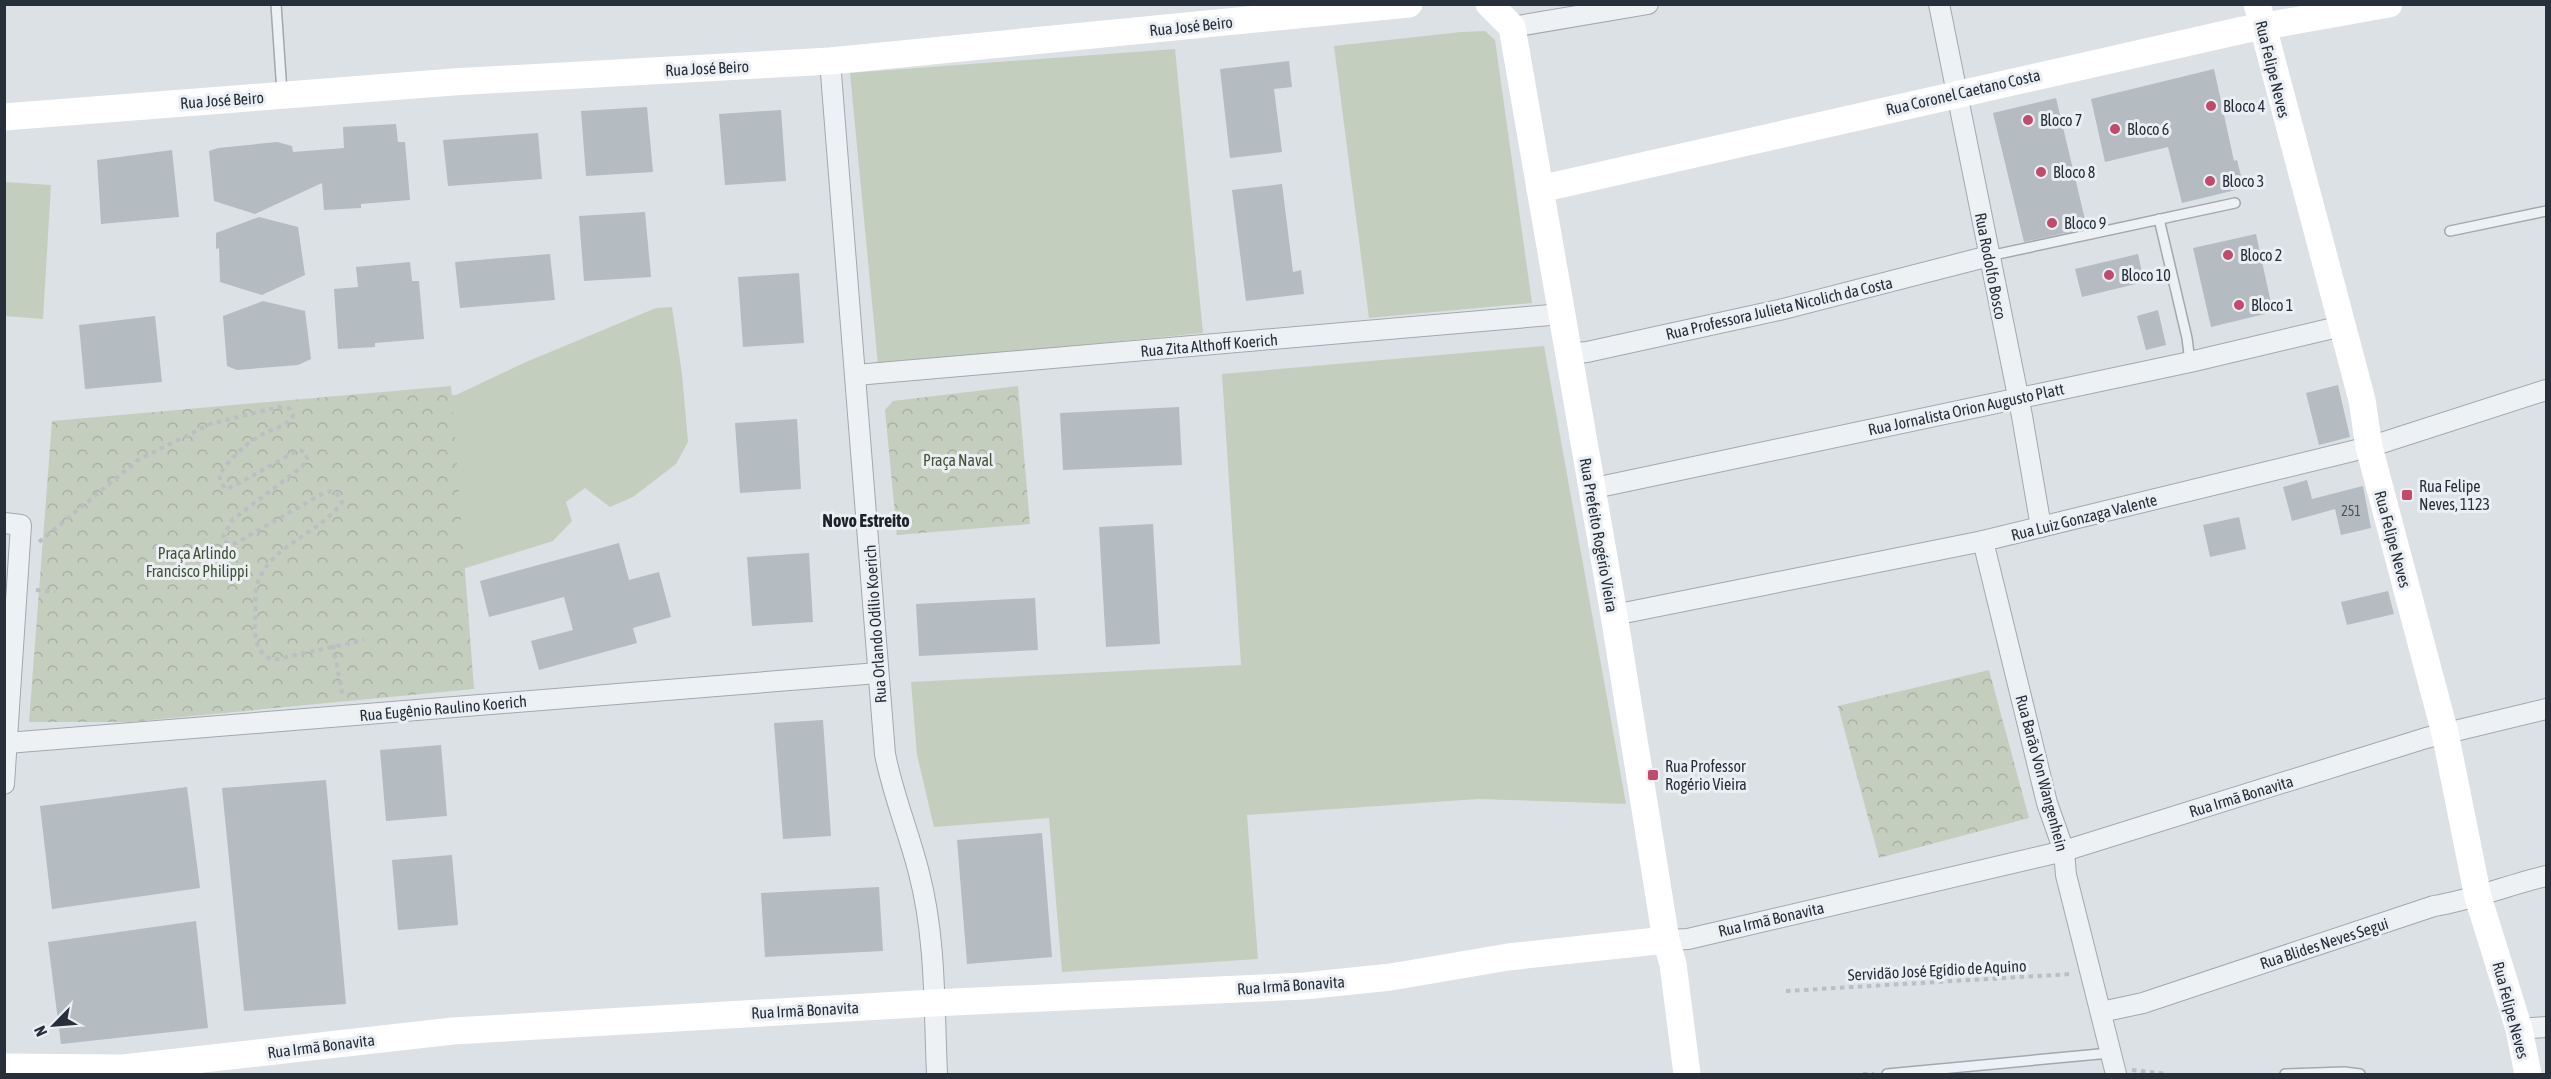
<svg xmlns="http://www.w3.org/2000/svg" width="2551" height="1079" font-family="'Asap Condensed',sans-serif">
<defs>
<pattern id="forest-crowns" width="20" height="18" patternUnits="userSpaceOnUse" patternTransform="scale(1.5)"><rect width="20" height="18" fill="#c4cebe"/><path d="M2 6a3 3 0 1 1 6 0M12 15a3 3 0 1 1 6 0" fill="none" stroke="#a8b1a4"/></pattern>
</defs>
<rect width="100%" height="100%" fill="#dce1e5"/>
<g fill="#c4cebe">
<polygon points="1485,31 1495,40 1532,303 1369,318 1334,46 1461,32"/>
<polygon points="1175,49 1203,333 878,365 850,73"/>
<polygon points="5,182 51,185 43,319 5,316"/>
<polygon points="672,307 682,374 688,442 676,464 633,497 610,507 585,488 566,502 572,521 553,541 453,572 428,394 456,395 526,362 656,308"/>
<polygon points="1544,346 1626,804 1478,799 1247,815 1258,959 1062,972 1049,818 934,827 917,755 911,682 1241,665 1222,374"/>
</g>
<g fill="url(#forest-crowns)">
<polygon points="451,386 474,689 130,722 29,722 52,421"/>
<polygon points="1018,386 1030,524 897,535 885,410 893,401"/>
<polygon points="1989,670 2029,818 1879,858 1838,706"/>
</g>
<g fill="#b4bbc1">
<polygon points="1289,61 1292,87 1274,89 1282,152 1230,158 1220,69"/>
<polygon points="2214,69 2234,161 2237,160 2244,188 2182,203 2168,147 2105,162 2091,99"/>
<polygon points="2056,98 2087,228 2024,242 1993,113"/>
<polygon points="647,107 653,172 586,176 581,111"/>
<polygon points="781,110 786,181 725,185 719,114"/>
<polygon points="396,124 398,142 405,142 410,200 361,204 361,208 324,210 322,183 255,214 214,201 209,151 218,148 277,142 292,146 293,152 344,148 343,127"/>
<polygon points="538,133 542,179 448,186 443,140"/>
<polygon points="172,150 179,217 101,224 97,160"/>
<polygon points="1282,184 1293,272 1301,270 1304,294 1246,301 1232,190"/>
<polygon points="645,212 651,277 584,281 579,216"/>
<polygon points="259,217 298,227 305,275 262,295 220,282 219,248 216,249 216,233"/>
<polygon points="2256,234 2273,312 2211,327 2193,248"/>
<polygon points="550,254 555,300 460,308 455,262"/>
<polygon points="2138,254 2144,282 2082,297 2075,269"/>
<polygon points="410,262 412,281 419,281 424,339 375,343 375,347 338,349 334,289 358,287 356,267"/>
<polygon points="799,273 804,343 743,347 738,277"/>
<polygon points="263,301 305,311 311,359 298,365 237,370 227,366 223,316"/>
<polygon points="2158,310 2166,345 2146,350 2137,316"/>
<polygon points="155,316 162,382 85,389 79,325"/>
<polygon points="2338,385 2350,437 2319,445 2306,393"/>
<polygon points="1179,407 1182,465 1063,470 1060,413"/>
<polygon points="797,419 801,489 740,493 735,423"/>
<polygon points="2307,480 2312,499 2363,486 2371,528 2341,535 2335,509 2292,521 2283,487"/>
<polygon points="2239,517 2246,549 2210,557 2203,525"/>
<polygon points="1153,524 1160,644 1106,647 1099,527"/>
<polygon points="619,543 629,580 659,572 671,617 633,628 637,643 539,670 531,641 573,630 564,597 489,617 480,581"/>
<polygon points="809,553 813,622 752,626 747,557"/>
<polygon points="2388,591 2394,614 2347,625 2341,602"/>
<polygon points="1035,598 1038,650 919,656 916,604"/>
<polygon points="823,720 831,836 783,839 774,723"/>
<polygon points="441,745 447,816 386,821 380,750"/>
<polygon points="326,780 346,1004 244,1011 222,788"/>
<polygon points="187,787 200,888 52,909 40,806"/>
<polygon points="1042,833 1052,957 967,964 957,840"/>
<polygon points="452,855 458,925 398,930 392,860"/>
<polygon points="879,887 883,951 765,957 761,893"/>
<polygon points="196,921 208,1028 61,1044 48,942"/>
</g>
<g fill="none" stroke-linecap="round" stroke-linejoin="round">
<g stroke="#a2a8ae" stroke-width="12">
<g id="lane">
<polyline points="276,4 282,93"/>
<polyline points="2159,219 2187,338 2190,362"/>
<polyline points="2450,231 2546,211"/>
<polyline points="1989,256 2235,203"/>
<polyline points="1887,1074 2110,1053"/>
<polyline points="2285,1074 2344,1072 2360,1074"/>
</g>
</g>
<g stroke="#a2a8ae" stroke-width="22">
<g id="street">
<polyline points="1939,4 2022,416 2041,527"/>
<polyline points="1512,27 1648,4"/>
<path d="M830,61L885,754C893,795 909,833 919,873C936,938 934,1008 937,1074"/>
<polyline points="1567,354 1587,352 1779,310 1989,256"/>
<polyline points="856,375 1562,314"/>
<polyline points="1590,489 2190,362 2342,326"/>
<polyline points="4,523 21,525 4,784"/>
<polyline points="1983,541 2047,803 2064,851 2066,875 2116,1074"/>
<polyline points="1614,615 1983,541 2369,447 2546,390"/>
<polyline points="7,743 878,673"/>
<polyline points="1666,940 1688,939 2064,851 2426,738 2546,709"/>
<path d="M2101,1012L2143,1003L2434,906C2472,900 2508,885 2546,876"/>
<polyline points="2519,1029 2546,1027"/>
</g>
</g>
<g stroke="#babfc4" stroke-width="4" stroke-dasharray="4.5 4.5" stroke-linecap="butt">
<path d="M39,542L138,460L210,424L279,407L289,408L293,416C285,428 273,428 261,435C244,445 230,459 219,475L221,483L226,489L234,486L298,450L305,452L307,459L302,467L232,520L222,539L229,544L236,543L320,495L331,491L337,494L342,502C320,534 269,545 257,585C254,596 256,610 255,622C254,638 256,653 273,660L364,640"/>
<polyline points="36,590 55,592"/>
<polyline points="333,645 343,697"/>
<polyline points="1786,991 2071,974"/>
<polyline points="2132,1070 2167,1074"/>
<polyline points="1863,1074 1874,1074"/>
</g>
<use href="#lane" stroke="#eef1f4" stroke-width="9"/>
<use href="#street" stroke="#eef1f4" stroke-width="20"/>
<g stroke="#fff" stroke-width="27">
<polyline points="1489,4 1512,27 1614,615 1666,940 1673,964 1687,1074"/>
<polyline points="2257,4 2362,400 2369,447 2445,733 2478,897 2519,1029 2528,1074"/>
<polyline points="4,117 453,82 830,61 1409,4"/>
<polyline points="1540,189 2243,30 2389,4"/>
<polyline points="4,1067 123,1068 453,1031 933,1003 1304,986 1391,977 1508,957 1666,940"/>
</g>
</g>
<g fill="#c04b6d" stroke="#ebeff3" stroke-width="2">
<circle cx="2211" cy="106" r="6"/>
<circle cx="2028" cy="120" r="6"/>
<circle cx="2115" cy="129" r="6"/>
<circle cx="2041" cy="172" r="6"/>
<circle cx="2210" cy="181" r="6"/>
<circle cx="2052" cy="223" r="6"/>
<circle cx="2228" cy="255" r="6"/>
<circle cx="2109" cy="275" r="6"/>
<circle cx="2239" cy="305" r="6"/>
<rect x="2401" y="489" width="12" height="12" rx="3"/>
<rect x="1647" y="769" width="12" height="12" rx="3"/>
</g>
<g text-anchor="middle" stroke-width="6" stroke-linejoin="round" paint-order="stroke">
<g font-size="14" fill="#4a535c">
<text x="2351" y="516">251</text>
</g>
<g font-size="16" fill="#27303a" stroke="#ebeff3">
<text transform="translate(1191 26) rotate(-6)" y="6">Rua José Beiro</text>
<text transform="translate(707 68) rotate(-3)" y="6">Rua José Beiro</text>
<text transform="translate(2273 69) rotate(76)" y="6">Rua Felipe Neves</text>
<text transform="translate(1963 92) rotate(-13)" y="6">Rua Coronel Caetano Costa</text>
<text transform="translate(222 100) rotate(-4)" y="6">Rua José Beiro</text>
<text transform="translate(1991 266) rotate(79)" y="6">Rua Rodolfo Bosco</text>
<text transform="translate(1779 308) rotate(-13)" y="6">Rua Professora Julieta Nicolich da Costa</text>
<text transform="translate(1209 345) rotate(-5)" y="6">Rua Zita Althoff Koerich</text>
<text transform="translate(1966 409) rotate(-12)" y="6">Rua Jornalista Orion Augusto Platt</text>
<text transform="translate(2084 517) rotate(-14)" y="6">Rua Luiz Gonzaga Valente</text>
<text transform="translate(1599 535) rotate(80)" y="6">Rua Prefeito Rogério Vieira</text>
<text transform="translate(2393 539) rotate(75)" y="6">Rua Felipe Neves</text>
<text transform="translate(875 624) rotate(-94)" y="6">Rua Orlando Odílio Koerich</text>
<text transform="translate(443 708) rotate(-5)" y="6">Rua Eugênio Raulino Koerich</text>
<text transform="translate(2042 773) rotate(75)" y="6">Rua Barão Von Wangenhein</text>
<text transform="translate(2241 796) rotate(-17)" y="6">Rua Irmã Bonavita</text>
<text transform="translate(1771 919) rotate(-13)" y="6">Rua Irmã Bonavita</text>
<text transform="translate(2324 943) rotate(-18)" y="6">Rua Blides Neves Segui</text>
<text transform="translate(1937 970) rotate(-3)" y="6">Servidão José Egídio de Aquino</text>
<text transform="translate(1291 985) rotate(-4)" y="6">Rua Irmã Bonavita</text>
<text transform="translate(805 1010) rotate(-3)" y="6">Rua Irmã Bonavita</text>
<text transform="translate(2511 1010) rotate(75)" y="6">Rua Felipe Neves</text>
<text transform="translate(321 1046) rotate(-7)" y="6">Rua Irmã Bonavita</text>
</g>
<g font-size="16" fill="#27303a" stroke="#ebeff3" text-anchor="start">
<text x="2223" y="112">Bloco 4</text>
<text x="2040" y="126">Bloco 7</text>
<text x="2127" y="135">Bloco 6</text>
<text x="2053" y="178">Bloco 8</text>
<text x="2222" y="187">Bloco 3</text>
<text x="2064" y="229">Bloco 9</text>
<text x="2240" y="261">Bloco 2</text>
<text x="2121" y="281">Bloco 10</text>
<text x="2251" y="311">Bloco 1</text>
<text x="2419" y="492">Rua Felipe<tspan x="2419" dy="18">Neves, 1123</tspan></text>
<text x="1665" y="772">Rua Professor<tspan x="1665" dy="18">Rogério Vieira</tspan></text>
</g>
<g font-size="16" fill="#405436" stroke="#ebeff3">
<text x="958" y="466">Praça Naval</text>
<text x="197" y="559">Praça Arlindo<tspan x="197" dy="18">Francisco Philippi</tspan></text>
</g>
<g font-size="18" font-weight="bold" fill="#1a222a" stroke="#ebeff3">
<text x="866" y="527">Novo Estreito</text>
</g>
</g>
<rect width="2551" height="1079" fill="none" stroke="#27303a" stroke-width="12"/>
<g transform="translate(54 1025) rotate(245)" stroke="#ebeff3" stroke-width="4.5" paint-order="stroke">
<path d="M0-4.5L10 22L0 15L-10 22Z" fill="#27303a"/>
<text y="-9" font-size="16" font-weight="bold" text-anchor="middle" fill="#27303a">N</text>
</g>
</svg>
